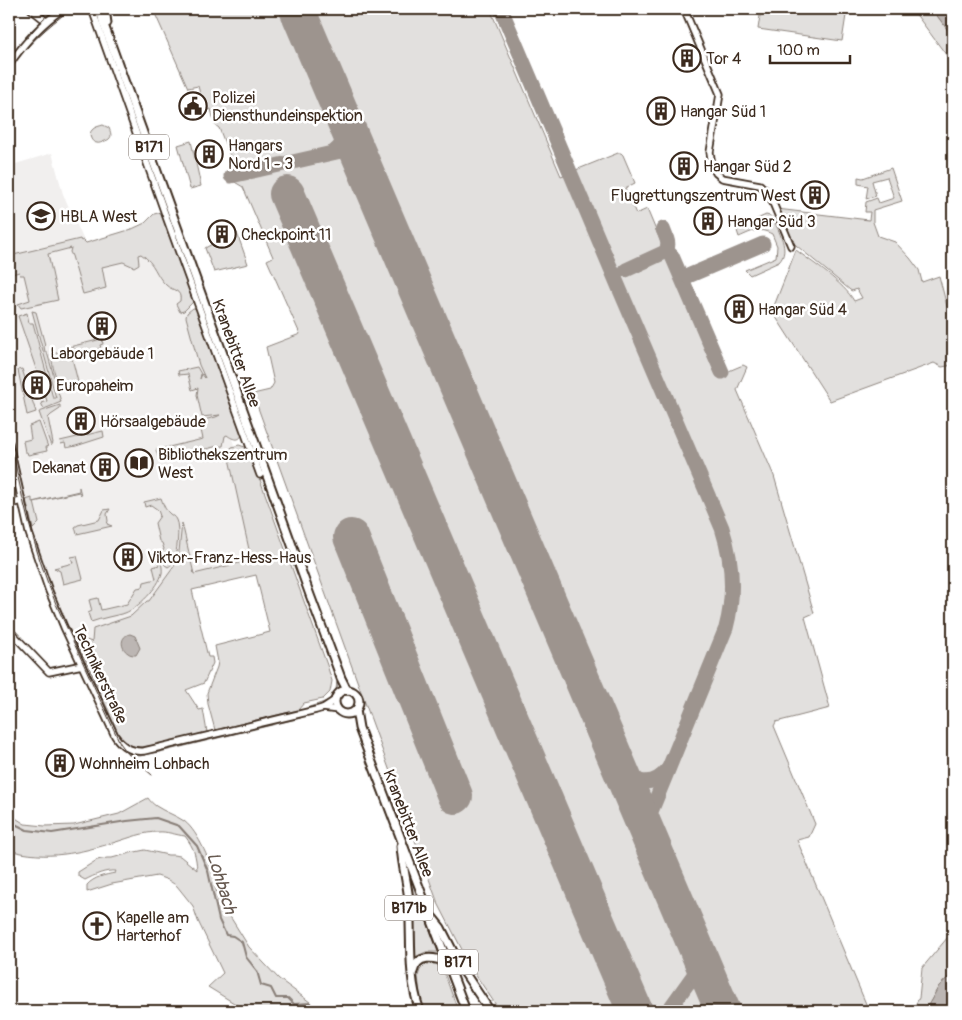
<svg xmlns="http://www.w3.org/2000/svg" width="962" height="1020" font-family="Pangolin,sans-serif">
<rect width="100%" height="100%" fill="#fff"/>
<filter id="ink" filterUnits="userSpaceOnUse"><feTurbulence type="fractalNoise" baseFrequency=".02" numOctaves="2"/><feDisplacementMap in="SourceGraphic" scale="10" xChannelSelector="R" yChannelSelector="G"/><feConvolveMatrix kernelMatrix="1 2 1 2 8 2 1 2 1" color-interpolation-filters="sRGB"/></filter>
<g filter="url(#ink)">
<polygon fill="#f1efee" points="52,153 63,194 85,243 132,229 190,308 234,445 261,569 190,582 107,710 64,616 50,581 35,535 26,500 9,408 9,166"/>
<g fill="#e2e0de" stroke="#8e857e">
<path d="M95,9H98L337,677C341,699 323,708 305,709C321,701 340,704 336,677Z"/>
<polygon points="153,9 490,9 561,176 618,153 621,153 623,155 635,183 625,188 636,214 647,209 717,376 743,365 747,367 737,390 774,476 814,613 805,617 830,708 776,722 774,726 815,824 809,837 797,840 869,1011 500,1011 473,971 437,901 253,394 270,390 274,383 266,347 300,334 267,260 273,257 243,187 233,181 231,176 228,169 231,159 219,128 215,125 211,109 198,112 196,103 198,103 198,100 201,98 198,86 188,88"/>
<polygon points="761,9 847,9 842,41 758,29"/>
<polygon points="912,9 932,9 953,37 953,64"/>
<path d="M103,125L109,128C112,135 112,139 105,141C103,142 98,144 97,143C91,143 88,134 92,130C94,127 100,126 103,125Z"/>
<polygon points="191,141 201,186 190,189 178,145"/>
<path d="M891,168L902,201L873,210V222L878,236L895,242L910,258L919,270L922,282L939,276L953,329V365L942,367L934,363L830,401L772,311L796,250C813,263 844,283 854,301L862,298L857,289L852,291L850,290L791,241L777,209L869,220L870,212H865L866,202L877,198L879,203L894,198L887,177L872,181L876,196L866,199L868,186L858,184V177L863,178Z"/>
<path d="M162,212L194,301L184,311L180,312L176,304L180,301C182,289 172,291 166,285C155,275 156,264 141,254L138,255L139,264L134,267L123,262L102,267L106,288L83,294L72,256L70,252L71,248L48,254L58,300L21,308L18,304L30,300L24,275H20L19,272L9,275V256L80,239L81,241L83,240L86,243L132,229L145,223L154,214Z"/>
<path d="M766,215L770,216L773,218C778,231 791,250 779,262L750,275L745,270L776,257L777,246L772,234C758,227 753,231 739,237L736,228Z"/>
<polygon points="237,233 248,264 214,272 205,248 218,241"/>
<path d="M193,308L198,309L242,432C242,442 233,440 227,435L225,436L223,446L214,447L198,451L197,449L166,456V458L160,459L158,457L156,450L203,439L199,421L216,417L220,415L202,417L197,395L198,388L192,390L188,374L179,375L178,371L197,367L201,374L200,379L202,374L205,378L199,365L186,317L187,313Z"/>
<polygon points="32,311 36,312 45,345 44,346 45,352 47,352 61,402 44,409 41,403 47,401 18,316 27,313 29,323 33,323 53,398 56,398"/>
<polygon points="102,339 103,344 100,345 101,348 98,349 99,351 88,354 87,352 65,348"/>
<path d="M67,351L86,354L72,358L78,382L79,383C55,389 54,374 51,354Z"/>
<polygon points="22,369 36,412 27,415 18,370"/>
<polygon points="60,405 60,409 51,415 48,418 53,443 51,446 39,412"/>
<polygon points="39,422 48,447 46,447 47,451 28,455 27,452 25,452 23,441 31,439 29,426"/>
<polygon points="103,431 104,437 76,446 66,448 65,443 61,444 60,441"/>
<path d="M239,445L245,447L250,452L327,665L332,681L330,692L323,699L304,703L298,710L215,730L208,704L207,693L217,667L218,662L215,646L270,632L256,575L192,590L208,657H212L213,663L204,683L186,690L199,710L203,709L207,732C192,736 146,750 133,746C126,743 122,738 118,733L88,665L74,636L92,642L93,629L131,616L147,601H149L178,561L182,523L194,574L247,561L252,563L228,454H229L228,451L232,447Z"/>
<polygon points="79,487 81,495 79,492 34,502 39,523 33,529 26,500 32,498 32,502 79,491"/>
<path d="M161,498C163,503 164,508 168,512C170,515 175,516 176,520C180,527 177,555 173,562C171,566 171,565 168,567L165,565L162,552L164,549L162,543L159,541L155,523L160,516L158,510L151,505L145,507L144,502Z"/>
<polygon points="110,509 107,514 108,521 107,524 112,526 77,534 75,527 78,525 99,520 104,510"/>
<path d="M159,553C160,560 163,567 162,573C159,587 138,608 125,613C114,616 102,618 91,622L88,613L92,611L89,600L98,598L101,610L127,604L137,588L143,587L144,582L156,579L153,567L159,565L156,554Z"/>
<polygon points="77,556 83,579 63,584 60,571 54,568 73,563 71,557"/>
<polygon points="300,716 301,718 160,752 140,756 129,754 130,753 138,755 144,754"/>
<path d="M148,798C150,801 153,804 156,806C165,812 175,815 184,821C199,832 211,865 217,883L215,885L220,907L231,918L249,947L279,979L322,1011H247L208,987L223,973L198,921L193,906L177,886L168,880L157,876L112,884L87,892V885C94,877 105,875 115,873L116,871C105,870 95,875 85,880L78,876V872L97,860L107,858H112L130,853L145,850L168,855H173L180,856L197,870C196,855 194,848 185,836C176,835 166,831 158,832C144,832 129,838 116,842C79,853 47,861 9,850V809L14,814V817L25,824L45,826L74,825L119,814Z"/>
<polygon points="410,881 412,881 438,952 426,952 415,957"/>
<polygon points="953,931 953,973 939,986 925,1011 912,1011 919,998 922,968"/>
<polygon points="426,964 436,964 444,972 458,1011 426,1011 421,1003 418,976 420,970"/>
</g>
<g fill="#bcb6b3" stroke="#887e77">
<polygon points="932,9 953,9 953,37"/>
<path d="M130,634L135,636L140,648L136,655C134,655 130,655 128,653C120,648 120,636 130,634Z"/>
<polygon points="953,973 953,1011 925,1011 939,986"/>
</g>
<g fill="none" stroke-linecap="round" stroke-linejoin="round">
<polyline stroke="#887e77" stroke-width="2" points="9,821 27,830 52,833 127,821 156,818 179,826 197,846 208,871 219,920 226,935 233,936 242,942 246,957 257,971 261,985 271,988 276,998 288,998 294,1004 310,1003 320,1011"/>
<g stroke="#9d948e" stroke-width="15">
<path d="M501,9L620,290L722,528C733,562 735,594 726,628L648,819L647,828L651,841"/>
<path d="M334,152C348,140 347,132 343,116"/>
<path d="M231,176L341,151C352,152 358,157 364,166"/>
<polyline points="665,252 669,253 672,256 722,372"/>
<path d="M626,270L665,252C671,245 666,237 663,229"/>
<polyline points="688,276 763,244"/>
<path d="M618,763C630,783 652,790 668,769"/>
<polyline points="668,1011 703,962"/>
</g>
<g stroke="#9d948e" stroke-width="36">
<polyline points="297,9 723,1011"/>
<polyline points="287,194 635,1011"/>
<polyline points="351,537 455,796"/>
</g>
<g stroke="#3b2a1e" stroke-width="9">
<g id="minor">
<polyline points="31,9 46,21"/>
<polyline points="92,9 164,211 260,475"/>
<polyline points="684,9 720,94 710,152 712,165 716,173 722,178 760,185 767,192 770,196 791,246"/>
<path d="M9,65C24,43 41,24 63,9"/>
<path d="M9,443L29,533L49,591L64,627L115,736C122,747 132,752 144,751L316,710L323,708L338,710"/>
<polyline points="9,504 22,501"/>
<polyline points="9,630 49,672 82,665"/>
<polyline points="323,708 335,700"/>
</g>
</g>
<g stroke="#3b2a1e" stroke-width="11">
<g id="major">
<polyline points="100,9 103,22 310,595 341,678 347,690"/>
<polyline points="105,9 107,23"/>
<circle cx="347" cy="702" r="12"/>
<polyline points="356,710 359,728 466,1011"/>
<path d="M401,846C402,864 407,882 409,900C412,937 407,975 420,1011"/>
<polyline points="433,918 441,928 462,969 490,1011"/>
<path d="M413,972C417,954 434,957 447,962"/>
</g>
</g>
<use href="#minor" stroke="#fff" stroke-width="5.5"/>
<use href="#major" stroke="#fff" stroke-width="7"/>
<g stroke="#3b2a1e" stroke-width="1">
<polyline points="27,38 43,19 55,9"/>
<path d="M9,71C25,46 47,27 71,9"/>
<path d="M9,430C19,489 33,548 56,604L120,743L129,755L152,775"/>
</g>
</g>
</g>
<defs>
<g id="building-ring" transform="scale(1.4375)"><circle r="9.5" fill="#fff" stroke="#3b2a1e" stroke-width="1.5"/><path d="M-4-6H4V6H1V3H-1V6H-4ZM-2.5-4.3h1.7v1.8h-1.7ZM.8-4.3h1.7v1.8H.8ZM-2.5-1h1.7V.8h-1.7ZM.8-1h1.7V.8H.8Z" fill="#3b2a1e"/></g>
<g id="civic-ring" transform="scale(1.4375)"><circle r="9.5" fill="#fff" stroke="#3b2a1e" stroke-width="1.5"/><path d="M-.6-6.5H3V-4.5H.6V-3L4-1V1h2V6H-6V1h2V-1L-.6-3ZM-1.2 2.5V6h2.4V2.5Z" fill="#3b2a1e"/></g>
<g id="school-ring" transform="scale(1.4375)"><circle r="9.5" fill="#fff" stroke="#3b2a1e" stroke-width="1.5"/><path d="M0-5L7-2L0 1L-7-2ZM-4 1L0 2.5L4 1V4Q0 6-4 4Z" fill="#3b2a1e"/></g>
<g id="library-ring" transform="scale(1.4375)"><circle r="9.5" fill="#fff" stroke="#3b2a1e" stroke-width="1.5"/><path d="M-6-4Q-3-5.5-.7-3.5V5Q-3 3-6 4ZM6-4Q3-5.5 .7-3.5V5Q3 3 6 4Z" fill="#3b2a1e"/></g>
<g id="church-ring" transform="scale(1.4375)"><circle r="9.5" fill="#fff" stroke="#3b2a1e" stroke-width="1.5"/><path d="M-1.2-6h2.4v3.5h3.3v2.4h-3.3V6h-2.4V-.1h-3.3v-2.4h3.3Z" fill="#3b2a1e"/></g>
</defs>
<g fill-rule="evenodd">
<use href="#building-ring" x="687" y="58"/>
<use href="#civic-ring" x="193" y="106"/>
<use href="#building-ring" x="661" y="111"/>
<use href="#building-ring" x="209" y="154"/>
<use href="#building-ring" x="684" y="166"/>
<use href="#building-ring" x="815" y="195"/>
<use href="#school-ring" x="41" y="216"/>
<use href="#building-ring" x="708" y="221"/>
<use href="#building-ring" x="222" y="234"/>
<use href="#building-ring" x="739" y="309"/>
<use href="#building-ring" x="102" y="326"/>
<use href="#building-ring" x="37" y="385"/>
<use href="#building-ring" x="81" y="421"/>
<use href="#library-ring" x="139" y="463"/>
<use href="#building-ring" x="105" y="467"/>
<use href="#building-ring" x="128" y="557"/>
<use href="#building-ring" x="60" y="763"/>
<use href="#church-ring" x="97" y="926"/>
</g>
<g text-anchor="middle" stroke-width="5" stroke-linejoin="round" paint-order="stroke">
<g fill="#fff" stroke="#766a62" stroke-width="1">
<rect x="129" y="134.5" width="40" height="25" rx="4"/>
<rect x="385" y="895.5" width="48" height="25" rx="4"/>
<rect x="438" y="949.5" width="40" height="25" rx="4"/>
</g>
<g font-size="15" font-weight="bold" fill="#3b2a1e">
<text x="149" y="152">B171</text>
<text x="409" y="913">B171b</text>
<text x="458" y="967">B171</text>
</g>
<g font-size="16" fill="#3b2a1e" stroke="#fff" text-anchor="start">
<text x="706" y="64">Tor 4</text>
<text x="212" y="103">Polizei<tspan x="212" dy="18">Diensthundeinspektion</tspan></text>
<text x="680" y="117">Hangar Süd 1</text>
<text x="228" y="151">Hangars<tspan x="228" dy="18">Nord 1 - 3</tspan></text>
<text x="703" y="172">Hangar Süd 2</text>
<text x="796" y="201" text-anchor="end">Flugrettungszentrum West</text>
<text x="60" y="222">HBLA West</text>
<text x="727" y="227">Hangar Süd 3</text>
<text x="241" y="240">Checkpoint 11</text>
<text x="758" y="315">Hangar Süd 4</text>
<text x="102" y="359" text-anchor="middle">Laborgebäude 1</text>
<text x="56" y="391">Europaheim</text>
<text x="100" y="427">Hörsaalgebäude</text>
<text x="158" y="460">Bibliothekszentrum<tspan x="158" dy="18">West</tspan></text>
<text x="86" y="473" text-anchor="end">Dekanat</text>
<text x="147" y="563">Viktor-Franz-Hess-Haus</text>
<text x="79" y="769">Wohnheim Lohbach</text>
<text x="116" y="923">Kapelle am<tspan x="116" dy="18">Harterhof</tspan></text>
</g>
<g font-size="16" fill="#3b2a1e" stroke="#fff">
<text transform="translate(237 353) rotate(70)" y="6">Kranebitter Allee</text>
<text transform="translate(101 674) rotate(65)" y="6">Technikerstraße</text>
<text transform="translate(409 823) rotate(69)" y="6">Kranebitter Allee</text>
</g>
<g font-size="18" font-style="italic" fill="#685b52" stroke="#fff">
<text transform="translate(222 883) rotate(73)" y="6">Lohbach</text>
</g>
</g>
<rect width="962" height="1020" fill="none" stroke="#fff" stroke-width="30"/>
<rect x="15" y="15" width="932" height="990" fill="none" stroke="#3b2a1e" stroke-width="2" filter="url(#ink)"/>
<path d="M770 55v8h80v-8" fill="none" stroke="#3b2a1e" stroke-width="2.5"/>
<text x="777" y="55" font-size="15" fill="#3b2a1e" stroke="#ffffff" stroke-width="4" paint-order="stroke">100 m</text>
</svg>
